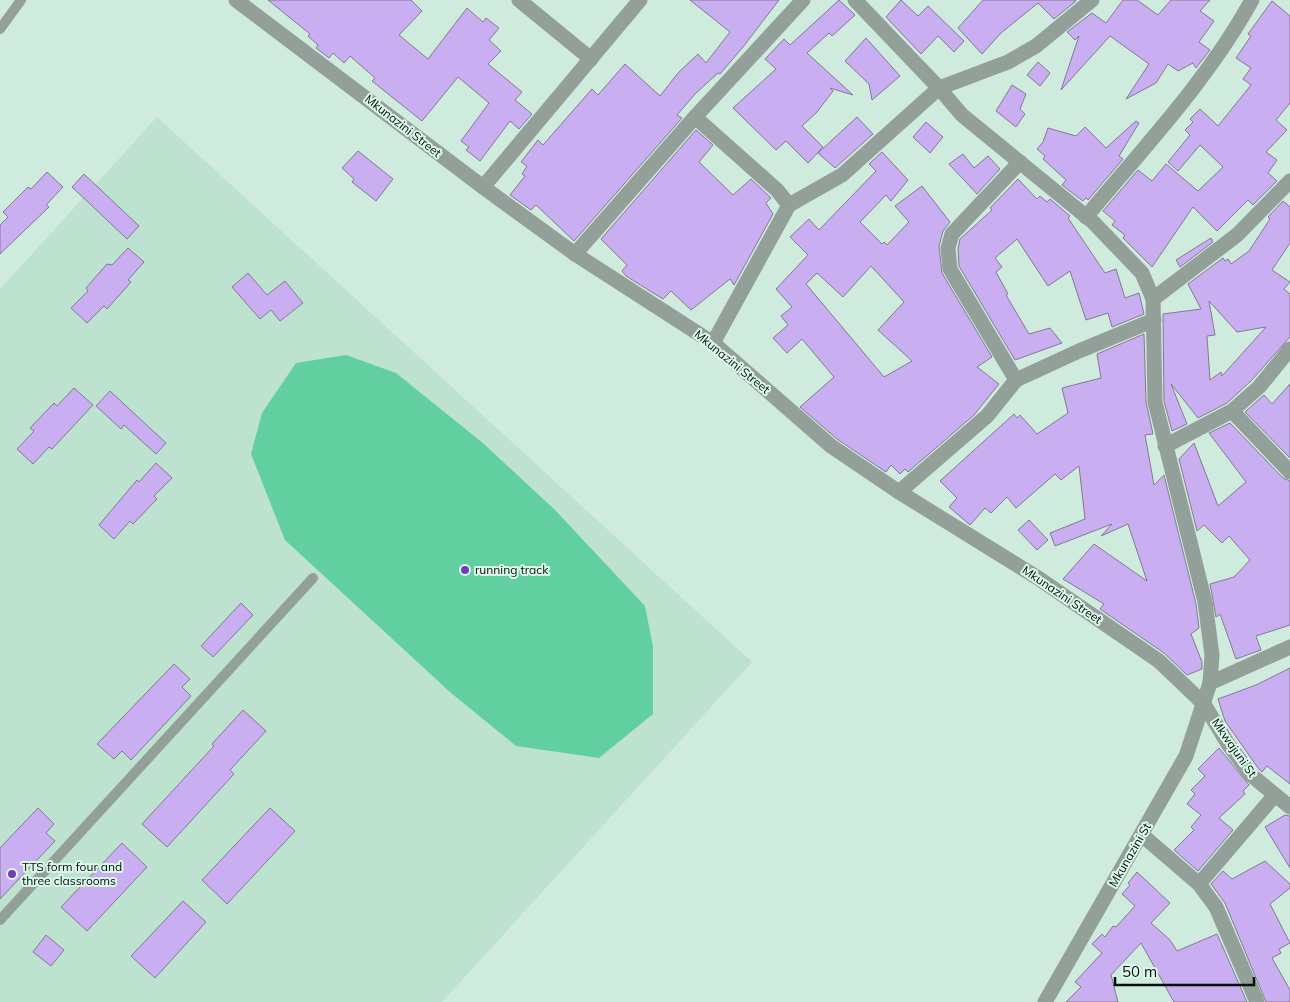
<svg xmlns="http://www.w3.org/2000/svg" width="1290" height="1002" font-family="Mulish,sans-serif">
<rect width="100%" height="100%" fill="#cfebdd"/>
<polygon fill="#bee2d0" points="157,117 752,662 442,1002 0,1002 0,289"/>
<polygon fill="#62cfa0" points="346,355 396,373 484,444 555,510 645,606 653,647 653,714 599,758 516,746 451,693 285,540 251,454 262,413 296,363"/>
<g fill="#c9aef2" stroke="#827a90" fill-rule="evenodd">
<polygon points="268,0 411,0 422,11 399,35 428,59 467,8 483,22 486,18 499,28 489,40 501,51 488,64 522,92 515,100 532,114 519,129 510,121 480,161 466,150 469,147 461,141 489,103 458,77 422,121 372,81 375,78 350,56 344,63 333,53 329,58 316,48 318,45 308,36 310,34"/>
<polygon points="690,0 779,0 743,47 720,74 718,73 695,94 677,115 682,118 574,241 536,205 531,210 510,195 525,176 522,174 527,166 521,162 538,140 543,145 592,89 598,95 625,64 660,96 678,73 698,54 706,63 730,32"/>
<polygon points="839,0 855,15 832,36 829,33 807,53 853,95 830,88 833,91 817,112 802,126 823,147 808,163 786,141 776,150 733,108 776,69 765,59 784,39 790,45"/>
<polygon points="901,0 918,16 928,6 964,41 954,52 938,36 921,54 886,17"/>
<polygon points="983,0 1074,0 1076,1 1054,19 1038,3 1001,33 982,54 958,28"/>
<polygon points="1123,0 1137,0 1158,15 1171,0 1210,0 1200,11 1214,21 1199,42 1210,50 1196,68 1193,63 1178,71 1168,64 1156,83 1126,99 1149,64 1110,36 1061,90 1079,36 1075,40 1067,32 1092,13 1106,23"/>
<polygon points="1272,1 1290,16 1290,103 1276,120 1287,130 1266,152 1277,160 1268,173 1277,181 1253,205 1248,200 1217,231 1193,207 1152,267 1123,238 1125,235 1112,225 1115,221 1103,211 1138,170 1152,181 1166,164 1198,191 1223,167 1200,145 1178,171 1168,162 1190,135 1185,130 1193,122 1190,119 1200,109 1218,126 1251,85 1243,79 1251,68 1236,58 1251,36 1248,34"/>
<polygon points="866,38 900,76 872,100 869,84 845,61"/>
<polygon points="1038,62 1050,73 1040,86 1027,75"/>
<polygon points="1012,85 1026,94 1020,109 1025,114 1016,127 996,111"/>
<polygon points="857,117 873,134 835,168 818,153"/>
<polygon points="1136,121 1139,123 1119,156 1123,159 1088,200 1086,198 1083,201 1062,185 1066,180 1043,159 1045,156 1037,149 1043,142 1048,128 1076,136 1085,127 1106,148"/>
<polygon points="926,122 943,137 930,153 913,137"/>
<polygon points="696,130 713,145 699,162 733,195 751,179 771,198 766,203 773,214 734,285 730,279 691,310 671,291 663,299 626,276 622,271 627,265 601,239"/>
<polygon points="358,151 393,179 376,201 352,182 354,179 342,168"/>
<path d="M882,152L908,180L891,201L886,195L860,222L882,244L884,242L887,245L909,222L895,206L922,186L950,222L943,231L939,246L942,273L992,357L977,367L999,384L974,415L908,472L905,469L900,474L891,465L886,472L837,439L800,407L834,377L802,339L787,353L773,338L788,325L781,316L792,307L776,289L808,255L790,237L809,219L819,230L876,171L869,164ZM871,266L904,302L878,330L912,361L884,377L806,284L817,273L843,297Z"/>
<polygon points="963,154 974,168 988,156 1000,169 977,194 949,164"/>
<polygon points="47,172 63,187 46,205 49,207 0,254 0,225 8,217 3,212 28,187 31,189"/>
<polygon points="84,174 139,226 127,239 72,187"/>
<polygon points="1018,179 1037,199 1040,196 1047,202 1050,199 1070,216 1068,218 1105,273 1116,269 1125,298 1139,293 1144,314 1112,327 1108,313 1086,320 1070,271 1048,286 1017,239 995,258 1002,267 996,272 1008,294 1006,295 1029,334 1050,328 1062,343 1015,360 959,266 958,249 960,239 992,210 990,208"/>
<path d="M1283,201L1290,207V243L1272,270L1290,282L1284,289L1290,294V337L1252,380L1227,403L1198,418L1171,384L1187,424L1172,431L1164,401L1163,314L1201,309L1188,284L1223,258L1225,261L1228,259L1231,264L1249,251L1270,219L1268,217ZM1209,301L1237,332L1266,327L1222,376L1221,372L1210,380L1207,336L1215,335Z"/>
<polygon points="1211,238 1213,242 1180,267 1176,260"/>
<polygon points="128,248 144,262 128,280 131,282 107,309 104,306 87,323 71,308 88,291 86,288 107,264 112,265"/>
<polygon points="248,273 267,295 285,281 303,303 280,321 271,310 260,319 232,287"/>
<polygon points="1144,334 1146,402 1153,434 1145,435 1154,485 1164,475 1196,604 1199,628 1191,634 1202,662 1202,669 1187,675 1164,653 1100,609 1104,604 1063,579 1094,544 1147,581 1128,524 1101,536 1112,524 1055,546 1050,533 1085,519 1079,466 1061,480 1055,474 1016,508 1007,497 991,513 985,508 970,525 949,507 957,498 940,481 1014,414 1017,418 1020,415 1037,434 1068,413 1062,388 1101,378 1097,354"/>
<polygon points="1290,384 1290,458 1245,412 1264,395 1272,404"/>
<polygon points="74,388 93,405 52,449 49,447 33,464 17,449 34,431 30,428 54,403 57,406"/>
<polygon points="110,391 166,443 156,454 124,425 121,429 96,406"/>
<polygon points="1230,423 1283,478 1290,481 1290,625 1256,636 1261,650 1236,659 1220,614 1216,617 1210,584 1234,577 1250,560 1229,536 1222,543 1204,525 1197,531 1179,459 1194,443 1218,506 1246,482 1209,433"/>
<polygon points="156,463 172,478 154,496 157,499 133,524 130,521 114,539 99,525 137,480 139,482"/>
<polygon points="1029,520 1048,540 1037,550 1018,530"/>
<polygon points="241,603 253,615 213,657 201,646"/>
<polygon points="174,664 190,679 182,687 191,696 131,760 122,751 114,759 97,744"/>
<polygon points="1290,668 1290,784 1267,766 1262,772 1258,768 1225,721 1218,699 1256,685"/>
<polygon points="243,710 266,731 230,770 234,774 167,847 142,824 214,746 212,744"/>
<polygon points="1219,748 1249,785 1243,791 1245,794 1219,818 1233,830 1198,871 1174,850 1194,830 1191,827 1201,815 1187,804 1195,794 1191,790 1205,776 1198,769"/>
<polygon points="38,808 54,824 46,833 55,841 0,899 0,848"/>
<polygon points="270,808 295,831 227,904 202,880"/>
<polygon points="1285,815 1290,816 1290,868 1265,827"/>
<polygon points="122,843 147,867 87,931 61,907"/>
<polygon points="1265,861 1290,884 1290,888 1270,904 1290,943 1279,949 1281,953 1272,958 1290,990 1290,1002 1266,1002 1225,903 1211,884 1223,871 1232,879"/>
<polygon points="1137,872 1170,903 1151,923 1170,940 1177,951 1217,934 1247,1002 1174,1002 1141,943 1111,975 1118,1002 1066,1002 1081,987 1075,982 1102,953 1092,944 1102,934 1105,937 1113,926 1116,927 1135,906 1122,894 1130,885 1128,883"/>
<polygon points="183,901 206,922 155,978 131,956"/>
<polygon points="46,935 64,950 51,966 33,952"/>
</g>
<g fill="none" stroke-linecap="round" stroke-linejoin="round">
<g stroke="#939f99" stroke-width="10">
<polyline points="0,29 21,0"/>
<polyline points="0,920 313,578"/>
</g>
<g stroke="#939f99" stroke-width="15">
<polyline points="236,0 483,187 575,254 713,343 831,446 899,492 1038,578 1159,661 1204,704 1228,744 1251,775 1290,807"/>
<polyline points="519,0 591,59"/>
<polyline points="855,0 939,88 962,115 1093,222 1142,273 1153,299 1155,402 1205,602 1212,655 1210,683 1186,756 1045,1002"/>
<polyline points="695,117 777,190 789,205 713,343"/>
<polyline points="483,187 640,0"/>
<polyline points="789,205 842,175 939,88 1008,62 1036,46 1092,0"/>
<path d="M1086,217C1144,147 1208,80 1252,0"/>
<polyline points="575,254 695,117 803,0"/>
<polyline points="1153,299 1237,235 1290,181"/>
<polyline points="1016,380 950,269 948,248 952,234 1020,162"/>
<polyline points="1232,411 1290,472"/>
<polyline points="1165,446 1232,411 1259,387 1290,349"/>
<polyline points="899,492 987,416 1016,380 1079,351 1154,320"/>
<polyline points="1210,683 1290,647"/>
<polyline points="1142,835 1199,884 1216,907 1257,1002"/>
<polyline points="1199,884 1274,796"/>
</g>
</g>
<g fill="#763db3" stroke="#dcf8ea" stroke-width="2">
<circle cx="465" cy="570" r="5"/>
<circle cx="12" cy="874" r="5"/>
</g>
<g text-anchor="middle" stroke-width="4" stroke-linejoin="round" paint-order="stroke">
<g font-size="12" fill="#060f0a" stroke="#dcf8ea">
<text transform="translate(403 126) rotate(38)" y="4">Mkunazini Street</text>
<text transform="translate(732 362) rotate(39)" y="4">Mkunazini Street</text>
<text transform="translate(1062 595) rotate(34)" y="4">Mkunazini Street</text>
<text transform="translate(1234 748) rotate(55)" y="4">Mkwajuni St</text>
<text transform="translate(1130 855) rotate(-60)" y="4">Mkunazini St</text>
</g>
<g font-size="12" fill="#060f0a" stroke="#dcf8ea" text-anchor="start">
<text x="475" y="574">running track</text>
<text x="22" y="871">TTS form four and<tspan x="22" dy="14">three classrooms</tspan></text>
</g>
</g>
<path d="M1115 977v8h139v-8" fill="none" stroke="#060f0a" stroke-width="2.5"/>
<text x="1122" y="977" font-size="15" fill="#060f0a" stroke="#dcf8ea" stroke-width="4" paint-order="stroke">50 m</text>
</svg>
